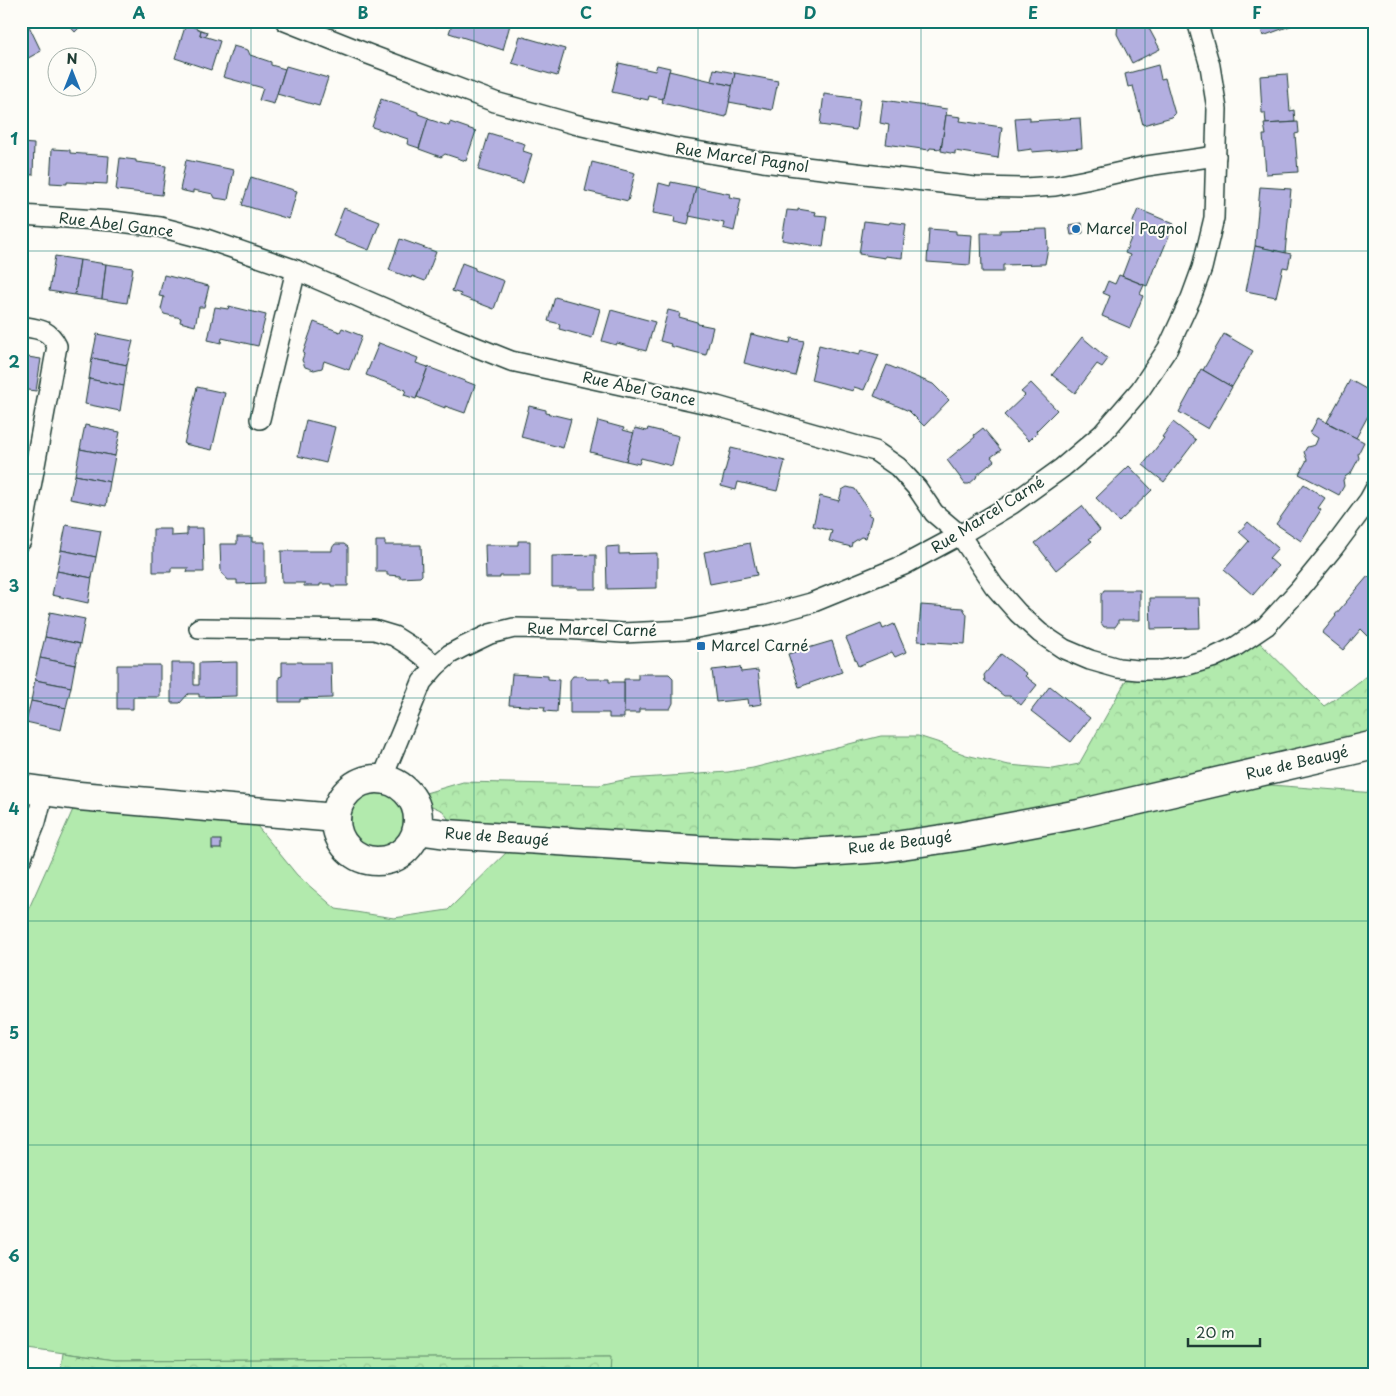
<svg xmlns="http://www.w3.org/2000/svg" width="1396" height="1396" font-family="'Playpen Sans',sans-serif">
<defs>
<pattern id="forest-crowns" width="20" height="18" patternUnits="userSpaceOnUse" patternTransform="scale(1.25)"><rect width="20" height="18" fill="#b2eaad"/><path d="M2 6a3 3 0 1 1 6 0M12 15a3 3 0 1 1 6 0" fill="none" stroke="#99ca95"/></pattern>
</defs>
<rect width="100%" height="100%" fill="#fdfcf7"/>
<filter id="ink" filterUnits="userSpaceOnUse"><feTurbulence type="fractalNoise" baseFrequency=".02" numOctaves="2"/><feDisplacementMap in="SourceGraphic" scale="10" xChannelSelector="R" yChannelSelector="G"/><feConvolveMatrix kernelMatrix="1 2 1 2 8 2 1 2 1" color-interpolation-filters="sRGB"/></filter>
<g filter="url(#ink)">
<g fill="#b2eaad" stroke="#689470">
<polygon points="1219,781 1375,793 1375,1375 610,1375 610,1357 115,1360 21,1347 21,926 79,796 244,810 297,875 336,909 394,918 448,910 520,839"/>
<circle cx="378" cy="819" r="32"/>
</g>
<g fill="url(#forest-crowns)" stroke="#689470">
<polygon points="1252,635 1324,706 1351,688 1375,669 1375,745 881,848 459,835 443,811 412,797 463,782 599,785 628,779 728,772 753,768 881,736 918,736 943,744 953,750 966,755 1009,765 1053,769 1079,764 1132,670 1162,670"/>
<polygon points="63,1353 115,1360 611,1357 610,1375 60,1375"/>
</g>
<g fill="#b3afe0" stroke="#1f3d34">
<polygon points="65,21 81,21 81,26 75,32"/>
<polygon points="419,21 439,21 437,27"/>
<polygon points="453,21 511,21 503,50 449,33"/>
<polygon points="1145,21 1160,49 1132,63 1117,34 1118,22"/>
<polygon points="1258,21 1297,21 1298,23 1263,36"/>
<polygon points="28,24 41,51 21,62 21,27"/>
<polygon points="186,24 201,30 200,35 220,41 211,70 175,58"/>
<polygon points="201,30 207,32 206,36 200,35"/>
<polygon points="520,36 565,49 557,76 512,63"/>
<polygon points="233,46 248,50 250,55 271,62 271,65 285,69 274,104 259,100 263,88 223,77"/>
<polygon points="619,63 655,71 657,65 670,68 663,99 649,96 648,100 612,92"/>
<polygon points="1158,65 1161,79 1165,78 1175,114 1172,117 1143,125 1133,86 1128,87 1125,74"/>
<polygon points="286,66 328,78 319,106 277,94"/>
<polygon points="714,69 735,73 733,86 711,81"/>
<polygon points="669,71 733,86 726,117 662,103"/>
<polygon points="735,73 778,81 772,110 729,102"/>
<polygon points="1287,74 1290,111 1294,110 1295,122 1266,124 1265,113 1262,113 1260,76"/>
<polygon points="824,94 860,99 856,130 820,125"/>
<polygon points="381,99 418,112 418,114 429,118 419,148 407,144 408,139 372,127"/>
<polygon points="883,100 947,109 941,149 930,148 929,150 886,144 889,125 880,123"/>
<polygon points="946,115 961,117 960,121 1002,127 998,158 955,151 955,154 941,151"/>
<polygon points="1030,117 1030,121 1080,118 1082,148 1032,152 1032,149 1018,151 1015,118"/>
<polygon points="428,119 449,126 450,122 476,131 466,161 445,154 441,157 419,149"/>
<polygon points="1298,122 1299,133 1295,134 1298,172 1266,174 1263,135 1266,135 1264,124"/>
<polygon points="489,133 525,144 523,151 532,154 523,183 478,170"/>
<polygon points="21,143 34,144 33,175 21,174"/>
<polygon points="52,149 70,150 70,153 109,156 107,184 67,182 67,184 50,183"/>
<polygon points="120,158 136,160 136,162 166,166 162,195 116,190"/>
<polygon points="186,160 234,170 228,200 215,198 213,194 193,190 193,193 180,190"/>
<polygon points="592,162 635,173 628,201 585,191"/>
<polygon points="251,177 297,191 289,219 242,205"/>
<polygon points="671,182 696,187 688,225 674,222 675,217 653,213 659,183 670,186"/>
<polygon points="696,187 730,194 729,197 741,199 734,231 723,228 724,223 689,216"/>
<polygon points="1260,187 1291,189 1285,253 1255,246"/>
<polygon points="344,208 380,222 369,250 333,236"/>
<polygon points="798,209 816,212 815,215 827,216 823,247 782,240 787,210 798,211"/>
<polygon points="1138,209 1174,224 1156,267 1155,266 1147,286 1122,276 1130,255 1125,253 1136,226 1132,224"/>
<polygon points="864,221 889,224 890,222 906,224 902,258 885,256 885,258 859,254"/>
<polygon points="1082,223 1083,233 1071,235 1069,225"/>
<polygon points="929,229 956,231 956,234 972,235 970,265 927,262"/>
<polygon points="1047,229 1048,248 1045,264 1003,265 1003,272 982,272 981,233 1000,233 1000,230"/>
<polygon points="400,239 436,252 425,281 412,276 411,278 389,270"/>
<polygon points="1255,246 1291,254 1288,268 1283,267 1276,297 1246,291"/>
<polygon points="55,256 80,260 75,295 49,291"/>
<polygon points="80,260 106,264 102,299 75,295"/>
<polygon points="462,263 475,268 475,270 504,281 494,309 460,296 461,294 452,291"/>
<polygon points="106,264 133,268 127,303 102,299"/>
<polygon points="164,275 209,286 204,307 199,307 195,326 180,322 181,318 164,314 161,309 164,297 159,296"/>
<polygon points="1119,275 1144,285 1140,294 1143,296 1130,328 1102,316 1110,296 1103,293 1108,281 1115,284"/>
<polygon points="555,297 600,309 592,338 559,329 560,324 548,321"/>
<polygon points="229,306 266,315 258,346 222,338 221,343 208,340 215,307 228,309"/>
<polygon points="611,310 655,322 646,351 617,343 616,345 602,341"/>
<polygon points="668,310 680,313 679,317 697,322 698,324 713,327 706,355 670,346 671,344 660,341"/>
<polygon points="314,322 340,332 342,328 362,336 349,370 324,361 322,368 314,370 305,367 302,360 304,354 303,353"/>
<polygon points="97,334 133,341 127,365 92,358"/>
<polygon points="751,334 790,343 791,338 804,341 795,376 744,363"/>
<polygon points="1224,334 1253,351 1232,387 1203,370"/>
<polygon points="1082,337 1108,359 1102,367 1097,364 1075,393 1052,375"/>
<polygon points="379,343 418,358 416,363 428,367 416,399 404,395 406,390 366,375"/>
<polygon points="819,345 859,355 861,350 879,355 864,390 854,387 853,391 811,380"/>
<polygon points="21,356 41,359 36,391 21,389"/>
<polygon points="92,358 127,365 124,386 89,379"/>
<polygon points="887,365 933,384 949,400 924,426 909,411 874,396"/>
<polygon points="428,367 475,385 465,413 445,406 445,408 417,397"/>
<polygon points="1201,369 1232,387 1208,429 1179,412 1196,381 1195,380"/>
<polygon points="89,379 124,386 120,411 85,404"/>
<polygon points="1350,380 1375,394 1375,410 1371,417 1368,416 1356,438 1327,422"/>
<polygon points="1031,383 1057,410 1036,431 1037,433 1029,441 1004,415 1025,395 1021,392"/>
<polygon points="197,387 225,393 212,450 184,444"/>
<polygon points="529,406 546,410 546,413 571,419 563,448 521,437"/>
<polygon points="1318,418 1364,442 1358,454 1359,458 1351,473 1346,476 1343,480 1344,486 1339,495 1299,474 1307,460 1304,452 1307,447 1315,445 1318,438 1310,433"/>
<polygon points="306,420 335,427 326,463 298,456"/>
<polygon points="598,421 624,428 623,430 634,433 626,461 590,452"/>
<polygon points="1173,422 1196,440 1164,482 1143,465 1164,438 1162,437"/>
<polygon points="85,425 120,432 115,456 80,449"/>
<polygon points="635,428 647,431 648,428 679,436 672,466 641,458 639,464 626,461"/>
<polygon points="983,428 1001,450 991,457 994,461 977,475 976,478 969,484 965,484 947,460 975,437 974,435"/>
<polygon points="731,448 785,461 777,491 738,482 736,490 721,486"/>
<polygon points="80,449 115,456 110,482 75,475"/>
<polygon points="1129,466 1152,490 1119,522 1096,498"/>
<polygon points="75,475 110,482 106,506 70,499"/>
<polygon points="1304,484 1325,498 1318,508 1321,510 1301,541 1276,524"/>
<polygon points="847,487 855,489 870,512 868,515 872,516 866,538 861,537 852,543 851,547 829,541 832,531 813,526 820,496 839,501 842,490"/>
<polygon points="1082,506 1100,530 1089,539 1092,541 1056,570 1035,543"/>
<polygon points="1248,522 1278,548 1269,558 1278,566 1253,595 1224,570 1249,541 1239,532"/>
<polygon points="66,525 101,531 96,557 61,550"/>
<polygon points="187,528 203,528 204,572 187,572 188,568 171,568 171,572 153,572 153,529 171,529 171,536 187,535"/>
<polygon points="237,537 252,537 252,542 265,542 265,583 237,584 237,580 228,580 221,572 220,544 237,544"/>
<polygon points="376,541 385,541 385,545 421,545 422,575 420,577 400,578 400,576 387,575 387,572 376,572"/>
<polygon points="518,541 530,541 530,576 500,576 500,578 486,578 485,545 518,545"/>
<polygon points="750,543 757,575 710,584 704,552"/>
<polygon points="335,544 344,544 348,547 348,586 331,586 331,584 320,584 320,586 304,586 304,583 282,583 281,551 332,551 332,548"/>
<polygon points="619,546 619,554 657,553 657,588 607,589 606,547"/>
<polygon points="61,550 96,557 92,578 57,571"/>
<polygon points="596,555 596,589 577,589 577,587 552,587 552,556"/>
<polygon points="57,571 92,578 88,603 52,595"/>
<polygon points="1368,576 1375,583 1375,632 1368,636 1361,629 1343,650 1322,633 1336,616 1335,615"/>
<polygon points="1104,590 1140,590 1140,620 1118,620 1118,623 1115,627 1104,627 1101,623 1101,595"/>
<polygon points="1150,598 1199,598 1200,628 1151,629"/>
<polygon points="921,605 963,608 967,615 965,644 918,641"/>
<polygon points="50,612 85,619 80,644 45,637"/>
<polygon points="881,624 883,629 894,624 906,652 895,657 892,652 858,666 846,638"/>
<polygon points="45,637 80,644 75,665 40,658"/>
<polygon points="832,641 842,672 799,687 788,654"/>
<polygon points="1001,654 1027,674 1025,676 1037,685 1021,705 1010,696 1004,696 985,681 984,675"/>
<polygon points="40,658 75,665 71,687 35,680"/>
<polygon points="237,662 237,696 199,697 199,694 188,694 180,703 171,703 171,663 194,663 194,685 199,685 199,663"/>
<polygon points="282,662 301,662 301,663 331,663 332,698 300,699 300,702 279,702 279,677 282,676"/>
<polygon points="117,665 160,665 160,697 133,697 133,709 117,709"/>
<polygon points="740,667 741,672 758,670 762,704 749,706 748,699 716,702 712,670"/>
<polygon points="512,674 548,676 548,679 559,680 557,712 544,711 545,707 509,705"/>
<polygon points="638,674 669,674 673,678 673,703 670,709 639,709 639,713 624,713 624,679 638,679"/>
<polygon points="573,676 584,676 587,679 609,679 609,682 624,682 624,718 609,718 609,713 570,713 570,680"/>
<polygon points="35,680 71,687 66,708 31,701"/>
<polygon points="1050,686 1090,718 1071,742 1031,711"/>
<polygon points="31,701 66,708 61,730 26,722"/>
<rect x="212" y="840" width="9" height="9"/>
</g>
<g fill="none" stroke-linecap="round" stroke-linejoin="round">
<g stroke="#1f3d34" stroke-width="22">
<g id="street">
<polyline points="285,21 368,54 495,102 574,124 672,147 763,162 975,187 1025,188 1055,186 1086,180 1147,166 1216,156"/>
<polyline points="21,215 113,221 160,227 206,239 296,270 451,337 511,361 717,406 875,451 898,467 917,488 934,513 960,535 994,586 1018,613 1040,633 1064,649 1090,660 1118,668 1138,670 1162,670 1185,666 1212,658 1235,647 1266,626 1299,590 1334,547 1369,500 1375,489"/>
<path d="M21,326C39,329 49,329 57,346L21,541"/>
<polyline points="260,419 296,270"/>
<polyline points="199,628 374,630 394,636 413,648 436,666"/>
<polyline points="382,779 422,682 436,666 450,654 463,647 490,634 514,628 565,629 623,633 686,630 767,615 811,603 904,565 960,535 1012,504 1062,468 1102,434 1140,390 1168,348 1191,298 1202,268 1214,218 1217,109 1210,66 1197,21"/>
<polyline points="21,859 36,822 44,791"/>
</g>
</g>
<g stroke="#1f3d34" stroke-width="31">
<g id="secondary">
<circle cx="377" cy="820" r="41"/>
<polyline points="21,788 79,796 336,818"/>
<polyline points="417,830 446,834 697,850 795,854 881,848 963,836 1079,814 1375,745"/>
</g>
</g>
<use href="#street" stroke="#fdfcf7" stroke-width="19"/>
<use href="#secondary" stroke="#fdfcf7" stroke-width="28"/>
</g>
</g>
<path fill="none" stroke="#0f766e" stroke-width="1" stroke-opacity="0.55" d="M251,21V1375M474,21V1375M698,21V1375M921,21V1375M1145,21V1375M21,251H1375M21,474H1375M21,698H1375M21,921H1375M21,1145H1375"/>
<g fill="#1f6fb2" stroke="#fdfcf7" stroke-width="2">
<circle cx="1076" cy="229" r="5"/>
<rect x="696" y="641" width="10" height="10" rx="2.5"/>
</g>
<g text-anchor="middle" stroke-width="4" stroke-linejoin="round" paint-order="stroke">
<g font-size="15" fill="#1f3d34" stroke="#fdfcf7">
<text transform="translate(742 158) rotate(8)" y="5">Rue Marcel Pagnol</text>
<text transform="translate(116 225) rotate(7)" y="5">Rue Abel Gance</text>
<text transform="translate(639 389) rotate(12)" y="5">Rue Abel Gance</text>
<text transform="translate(988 515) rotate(-32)" y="5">Rue Marcel Carné</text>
<text transform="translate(592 630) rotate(1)" y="5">Rue Marcel Carné</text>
<text transform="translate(1297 763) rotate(-13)" y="5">Rue de Beaugé</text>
<text transform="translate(497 837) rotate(4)" y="5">Rue de Beaugé</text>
<text transform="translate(900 843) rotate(-7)" y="5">Rue de Beaugé</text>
</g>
<g font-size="15" fill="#1f3d34" stroke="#fdfcf7" text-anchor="start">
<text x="1086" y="234">Marcel Pagnol</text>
<text x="711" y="651">Marcel Carné</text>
</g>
</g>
<rect width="1396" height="1396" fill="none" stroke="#fdfcf7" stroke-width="55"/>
<g transform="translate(72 72)"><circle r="24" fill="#fdfcf7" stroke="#a4b0a9"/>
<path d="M0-4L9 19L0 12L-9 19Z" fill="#1f6fb2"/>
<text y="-8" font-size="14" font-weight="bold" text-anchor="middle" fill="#1f3d34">N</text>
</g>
<path d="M1188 1338v8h72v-8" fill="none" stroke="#1f3d34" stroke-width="2.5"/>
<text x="1196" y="1338" font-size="15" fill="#1f3d34" stroke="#fdfcf7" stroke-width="4" paint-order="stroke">20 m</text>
<rect x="28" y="28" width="1340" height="1340" fill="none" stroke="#0f766e" stroke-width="2"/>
<g font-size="16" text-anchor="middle" font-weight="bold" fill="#0f766e">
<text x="139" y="19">A</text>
<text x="363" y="19">B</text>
<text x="586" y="19">C</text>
<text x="810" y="19">D</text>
<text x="1033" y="19">E</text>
<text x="1257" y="19">F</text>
<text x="14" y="145">1</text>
<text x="14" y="368">2</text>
<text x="14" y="592">3</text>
<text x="14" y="815">4</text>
<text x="14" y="1039">5</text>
<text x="14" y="1262">6</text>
</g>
</svg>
